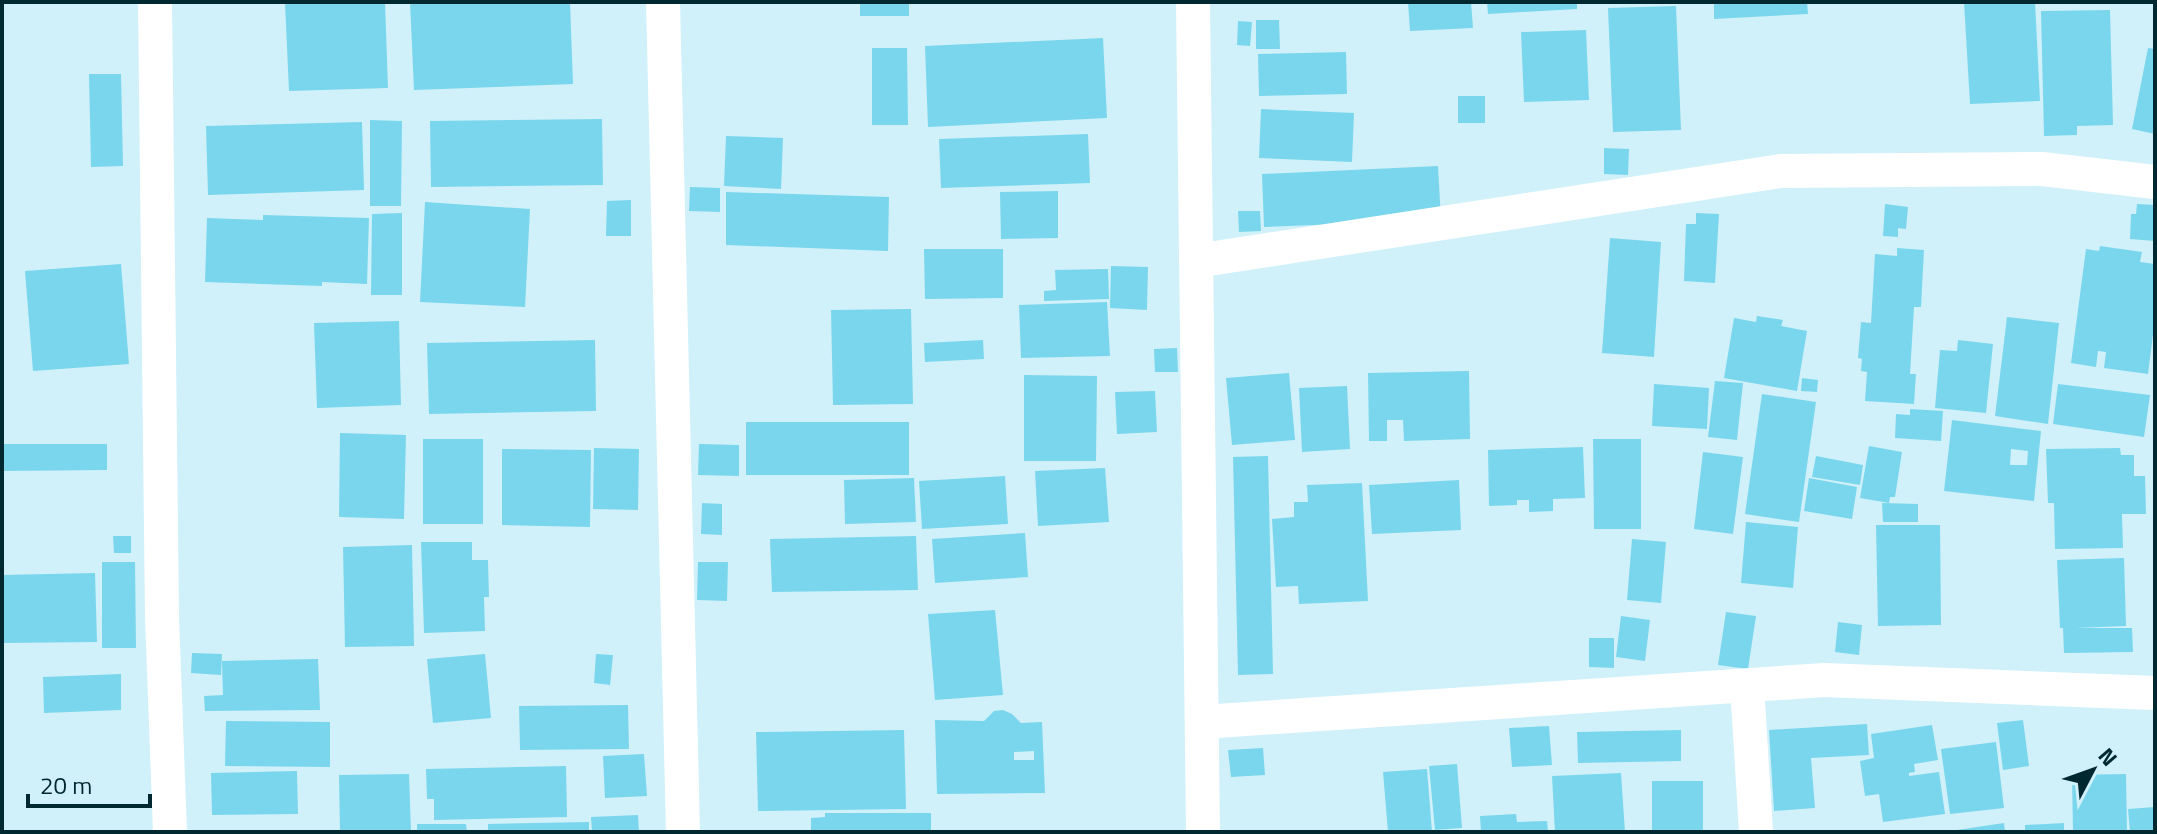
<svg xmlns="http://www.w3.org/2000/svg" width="2157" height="834" font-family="'Titillium Web',sans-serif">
<rect width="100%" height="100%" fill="#d0f1fa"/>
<g fill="#7ad6ec" fill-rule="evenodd">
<polygon points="385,2 388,88 289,91 285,3"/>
<polygon points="410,2 570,2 573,84 414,90"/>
<rect x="860" y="2" width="49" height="14"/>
<polygon points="1408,2 1471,2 1473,28 1410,31"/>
<polygon points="1487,2 1577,2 1577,9 1488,14"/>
<polygon points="1714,2 1807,2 1808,14 1714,19"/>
<polygon points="1964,2 2035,2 2040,101 1970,104"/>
<polygon points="1676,6 1681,130 1613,132 1608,8"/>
<polygon points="2110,10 2113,125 2077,126 2077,135 2044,136 2041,11"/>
<polygon points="1256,20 1279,20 1280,49 1256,49"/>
<polygon points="1238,21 1252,22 1250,46 1237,45"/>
<polygon points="1586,30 1589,100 1524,102 1521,32"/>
<polygon points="1103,38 1107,118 928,127 925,46"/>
<polygon points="872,48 907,48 908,125 872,125"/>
<polygon points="2148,48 2155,49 2155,134 2132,129"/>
<polygon points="1346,52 1347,94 1259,96 1258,54"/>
<polygon points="89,74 121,74 123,166 91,167"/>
<rect x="1458" y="96" width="27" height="27"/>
<polygon points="1261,109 1354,113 1352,162 1259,158"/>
<polygon points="602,119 603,185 431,187 430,121"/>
<polygon points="370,120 402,121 401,206 370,206"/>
<polygon points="362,122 364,190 208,195 206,126"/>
<polygon points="1088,134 1090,183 941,188 939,139"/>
<polygon points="726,136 783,138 781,189 724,186"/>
<polygon points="1604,148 1629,149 1628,175 1604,174"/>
<polygon points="1438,166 1441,220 1264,227 1262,174"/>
<polygon points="690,187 720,188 720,212 689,211"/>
<polygon points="1058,191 1058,238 1001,239 1000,192"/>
<polygon points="726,192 889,197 888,251 726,245"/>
<polygon points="631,200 631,236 606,236 607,201"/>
<polygon points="425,202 530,209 525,307 420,302"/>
<polygon points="1885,204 1908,207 1906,229 1898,228 1898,237 1883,236"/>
<polygon points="2137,204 2155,205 2155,241 2130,239 2131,214 2136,214"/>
<polygon points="1238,211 1260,211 1261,231 1239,232"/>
<polygon points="402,213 402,295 371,295 372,214"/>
<polygon points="1696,213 1719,214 1715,283 1684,281 1686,224 1696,224"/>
<polygon points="263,215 369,218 367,284 322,282 322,286 205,282 207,218 263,220"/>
<polygon points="1610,238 1661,242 1654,357 1602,353"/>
<polygon points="2100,246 2142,252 2140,262 2155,264 2155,319 2148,374 2104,368 2106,352 2098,351 2096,367 2071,363 2086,249 2099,251"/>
<polygon points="1897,248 1924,250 1921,307 1914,307 1910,374 1916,374 1914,404 1865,401 1867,372 1861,371 1862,359 1858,358 1861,322 1871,323 1875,254 1897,256"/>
<polygon points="924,249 1003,249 1003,298 925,299"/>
<polygon points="121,264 129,364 33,371 25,271"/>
<polygon points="1111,266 1148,267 1147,310 1110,308"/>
<polygon points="1108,269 1109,299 1044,301 1044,291 1056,290 1055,270"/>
<polygon points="1107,302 1110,356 1021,358 1019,305"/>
<polygon points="911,309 913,404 833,405 831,310"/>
<polygon points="1757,316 1783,320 1781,326 1807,331 1797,391 1724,378 1734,318 1756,322"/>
<polygon points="2007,317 2059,323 2048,424 1995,416"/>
<polygon points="399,321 401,405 317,408 314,323"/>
<polygon points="595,340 596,411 429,414 427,343"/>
<polygon points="983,340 984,359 925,362 924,343"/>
<polygon points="1958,340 1993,344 1986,413 1935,408 1940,350 1957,351"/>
<polygon points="1177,348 1178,372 1155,372 1154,349"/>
<polygon points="1469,371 1470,439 1404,441 1403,420 1387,420 1387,441 1369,441 1368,373"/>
<polygon points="1289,373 1295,440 1232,445 1226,378"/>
<polygon points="1024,375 1097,376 1096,461 1024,461"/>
<polygon points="1802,378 1818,380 1817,392 1801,391"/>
<polygon points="1715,381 1743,383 1737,440 1708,437"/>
<polygon points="1654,384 1709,388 1707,429 1652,426"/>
<polygon points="2058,384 2150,395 2144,437 2053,424"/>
<polygon points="1347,386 1350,449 1302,452 1299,388"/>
<polygon points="1155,391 1157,432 1117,434 1115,392"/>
<polygon points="1762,394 1816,402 1799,522 1745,514"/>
<polygon points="1910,409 1943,411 1941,441 1895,438 1896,414 1910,415"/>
<path d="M1952,420L2041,431L2034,501L1944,491ZM2011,449L2028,451L2027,465H2010Z"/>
<rect x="746" y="422" width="163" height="53"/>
<polygon points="340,433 406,435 404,519 339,517"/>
<rect x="423" y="439" width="60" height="85"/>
<polygon points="1593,439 1641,439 1641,529 1594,529"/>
<polygon points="2,444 107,444 107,470 2,471"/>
<polygon points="699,444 739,445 739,476 698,475"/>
<polygon points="1869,446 1902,452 1895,497 1890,497 1889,503 1860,498"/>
<polygon points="1583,447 1585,498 1553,499 1553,511 1529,512 1529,500 1517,500 1517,505 1489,506 1488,450"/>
<polygon points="594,448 639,449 638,510 593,509"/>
<polygon points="2120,448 2121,455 2134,455 2134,476 2145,476 2146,514 2122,514 2123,548 2055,549 2054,503 2048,503 2046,449"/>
<polygon points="502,449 591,450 590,527 502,525"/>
<polygon points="1703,452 1743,457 1733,534 1694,529"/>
<polygon points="1268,456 1273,674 1238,675 1233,457"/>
<polygon points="1816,456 1863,465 1860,485 1812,477"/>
<polygon points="1105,468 1109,522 1038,526 1035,471"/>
<polygon points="1005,476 1008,524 922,529 919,481"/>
<polygon points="914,478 916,522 845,524 844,480"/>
<polygon points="1809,478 1857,487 1852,519 1804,511"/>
<polygon points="1459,480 1461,530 1372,534 1369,485"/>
<polygon points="1362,483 1368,601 1299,604 1298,586 1276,587 1272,519 1294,517 1294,502 1308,502 1307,485"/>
<polygon points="702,503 722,504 722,535 701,534"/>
<polygon points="1882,503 1918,504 1918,522 1883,522"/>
<polygon points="1746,522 1798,527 1793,588 1741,583"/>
<polygon points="1876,525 1940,525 1941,625 1878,626"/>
<polygon points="1025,533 1028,577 935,583 932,539"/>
<polygon points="113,536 131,536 131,553 114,553"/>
<polygon points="916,536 918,590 772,592 770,539"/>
<polygon points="1632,539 1666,542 1661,603 1627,600"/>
<polygon points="421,542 472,542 472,560 488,560 489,597 484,597 485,631 424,633"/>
<polygon points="412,545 414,646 345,647 343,547"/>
<polygon points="2124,558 2126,626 2076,628 2132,628 2133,652 2064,653 2063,628 2060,628 2057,560"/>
<polygon points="102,562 135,562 136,648 102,648"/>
<polygon points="698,562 728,562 727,601 697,600"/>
<polygon points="95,573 97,642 2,643 2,575"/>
<polygon points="995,610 1003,695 935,700 928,614"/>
<polygon points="1726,612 1756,616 1748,669 1718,665"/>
<polygon points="1621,616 1650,620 1645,661 1616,657"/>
<polygon points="1838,622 1862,625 1859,655 1835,652"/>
<polygon points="1589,638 1614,638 1614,668 1589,667"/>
<polygon points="192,653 222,654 221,675 191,673"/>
<polygon points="485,654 491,718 433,723 427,659"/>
<polygon points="596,654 613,655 610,685 594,683"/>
<polygon points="318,659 320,710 205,711 204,696 223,695 222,661"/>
<polygon points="121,674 121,710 44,713 43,677"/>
<polygon points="628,705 629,749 520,750 519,706"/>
<path d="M1003,710L1012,714L1021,723L1042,722L1045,793L937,794L935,720L984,721L994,711ZM1034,751V760H1014V752Z"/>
<polygon points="2023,720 2029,766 2003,770 1997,723"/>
<polygon points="226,721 330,722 330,767 225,766"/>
<polygon points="1867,724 1869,755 1811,758 1815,808 1774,811 1769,730"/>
<polygon points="1932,725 1938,760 1914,764 1915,772 1909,773 1909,776 1939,772 1945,814 1883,822 1879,794 1865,796 1860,761 1874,758 1871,734"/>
<polygon points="1549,726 1552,765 1512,767 1509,728"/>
<polygon points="904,730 906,809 758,811 756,732"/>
<polygon points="1681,730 1681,761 1578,763 1577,732"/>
<polygon points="1996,742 2004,808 1950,814 1941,749"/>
<polygon points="1263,748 1265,775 1231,777 1228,750"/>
<polygon points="644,754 647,796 605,798 603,756"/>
<polygon points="1457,764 1462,828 1435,830 1429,766"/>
<polygon points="566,766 567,817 434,820 434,799 427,799 426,769"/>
<polygon points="1427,769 1432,832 1388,832 1383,772"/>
<polygon points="297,771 298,814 212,815 211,773"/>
<polygon points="1621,773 1625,832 1555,832 1552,776"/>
<polygon points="409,774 411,832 340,832 339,775"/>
<polygon points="2126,774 2127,832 2073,832 2072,775"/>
<rect x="1652" y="781" width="51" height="51"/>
<polygon points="2155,807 2155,832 2130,832 2128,809"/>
<polygon points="825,813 931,813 931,832 811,832 811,818 825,817"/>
<polygon points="1516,814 1517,822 1547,821 1548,832 1481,832 1480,816"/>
<polygon points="638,815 639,832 592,832 591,817"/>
<polygon points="589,822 589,832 488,832 488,824"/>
<polygon points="2004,823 2005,832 1957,832 1957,830"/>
<polygon points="2064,823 2064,832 2025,832 2025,825"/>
<polygon points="417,824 466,824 467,832 417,832"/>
</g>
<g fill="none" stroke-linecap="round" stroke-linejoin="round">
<g stroke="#fff" stroke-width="34">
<polyline points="155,2 162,617 170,832"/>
<polyline points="663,2 683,832"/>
<polyline points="1193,2 1203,832"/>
<polyline points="1196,261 1781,171 2042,169 2155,182"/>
<polyline points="1747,686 1756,832"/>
<polyline points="1202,722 1824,680 2155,693"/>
</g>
</g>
<rect width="2157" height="834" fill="none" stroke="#002831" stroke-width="8"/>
<g transform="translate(2093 770) rotate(49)" stroke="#d0f1fa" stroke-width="6" paint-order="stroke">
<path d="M0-6L14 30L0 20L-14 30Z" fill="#002831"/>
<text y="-12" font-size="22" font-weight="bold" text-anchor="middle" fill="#002831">N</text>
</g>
<path d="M28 794v12h122v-12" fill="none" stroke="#002831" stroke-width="4"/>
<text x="40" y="794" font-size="24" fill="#002831" stroke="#d0f1fa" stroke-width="6" paint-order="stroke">20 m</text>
</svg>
